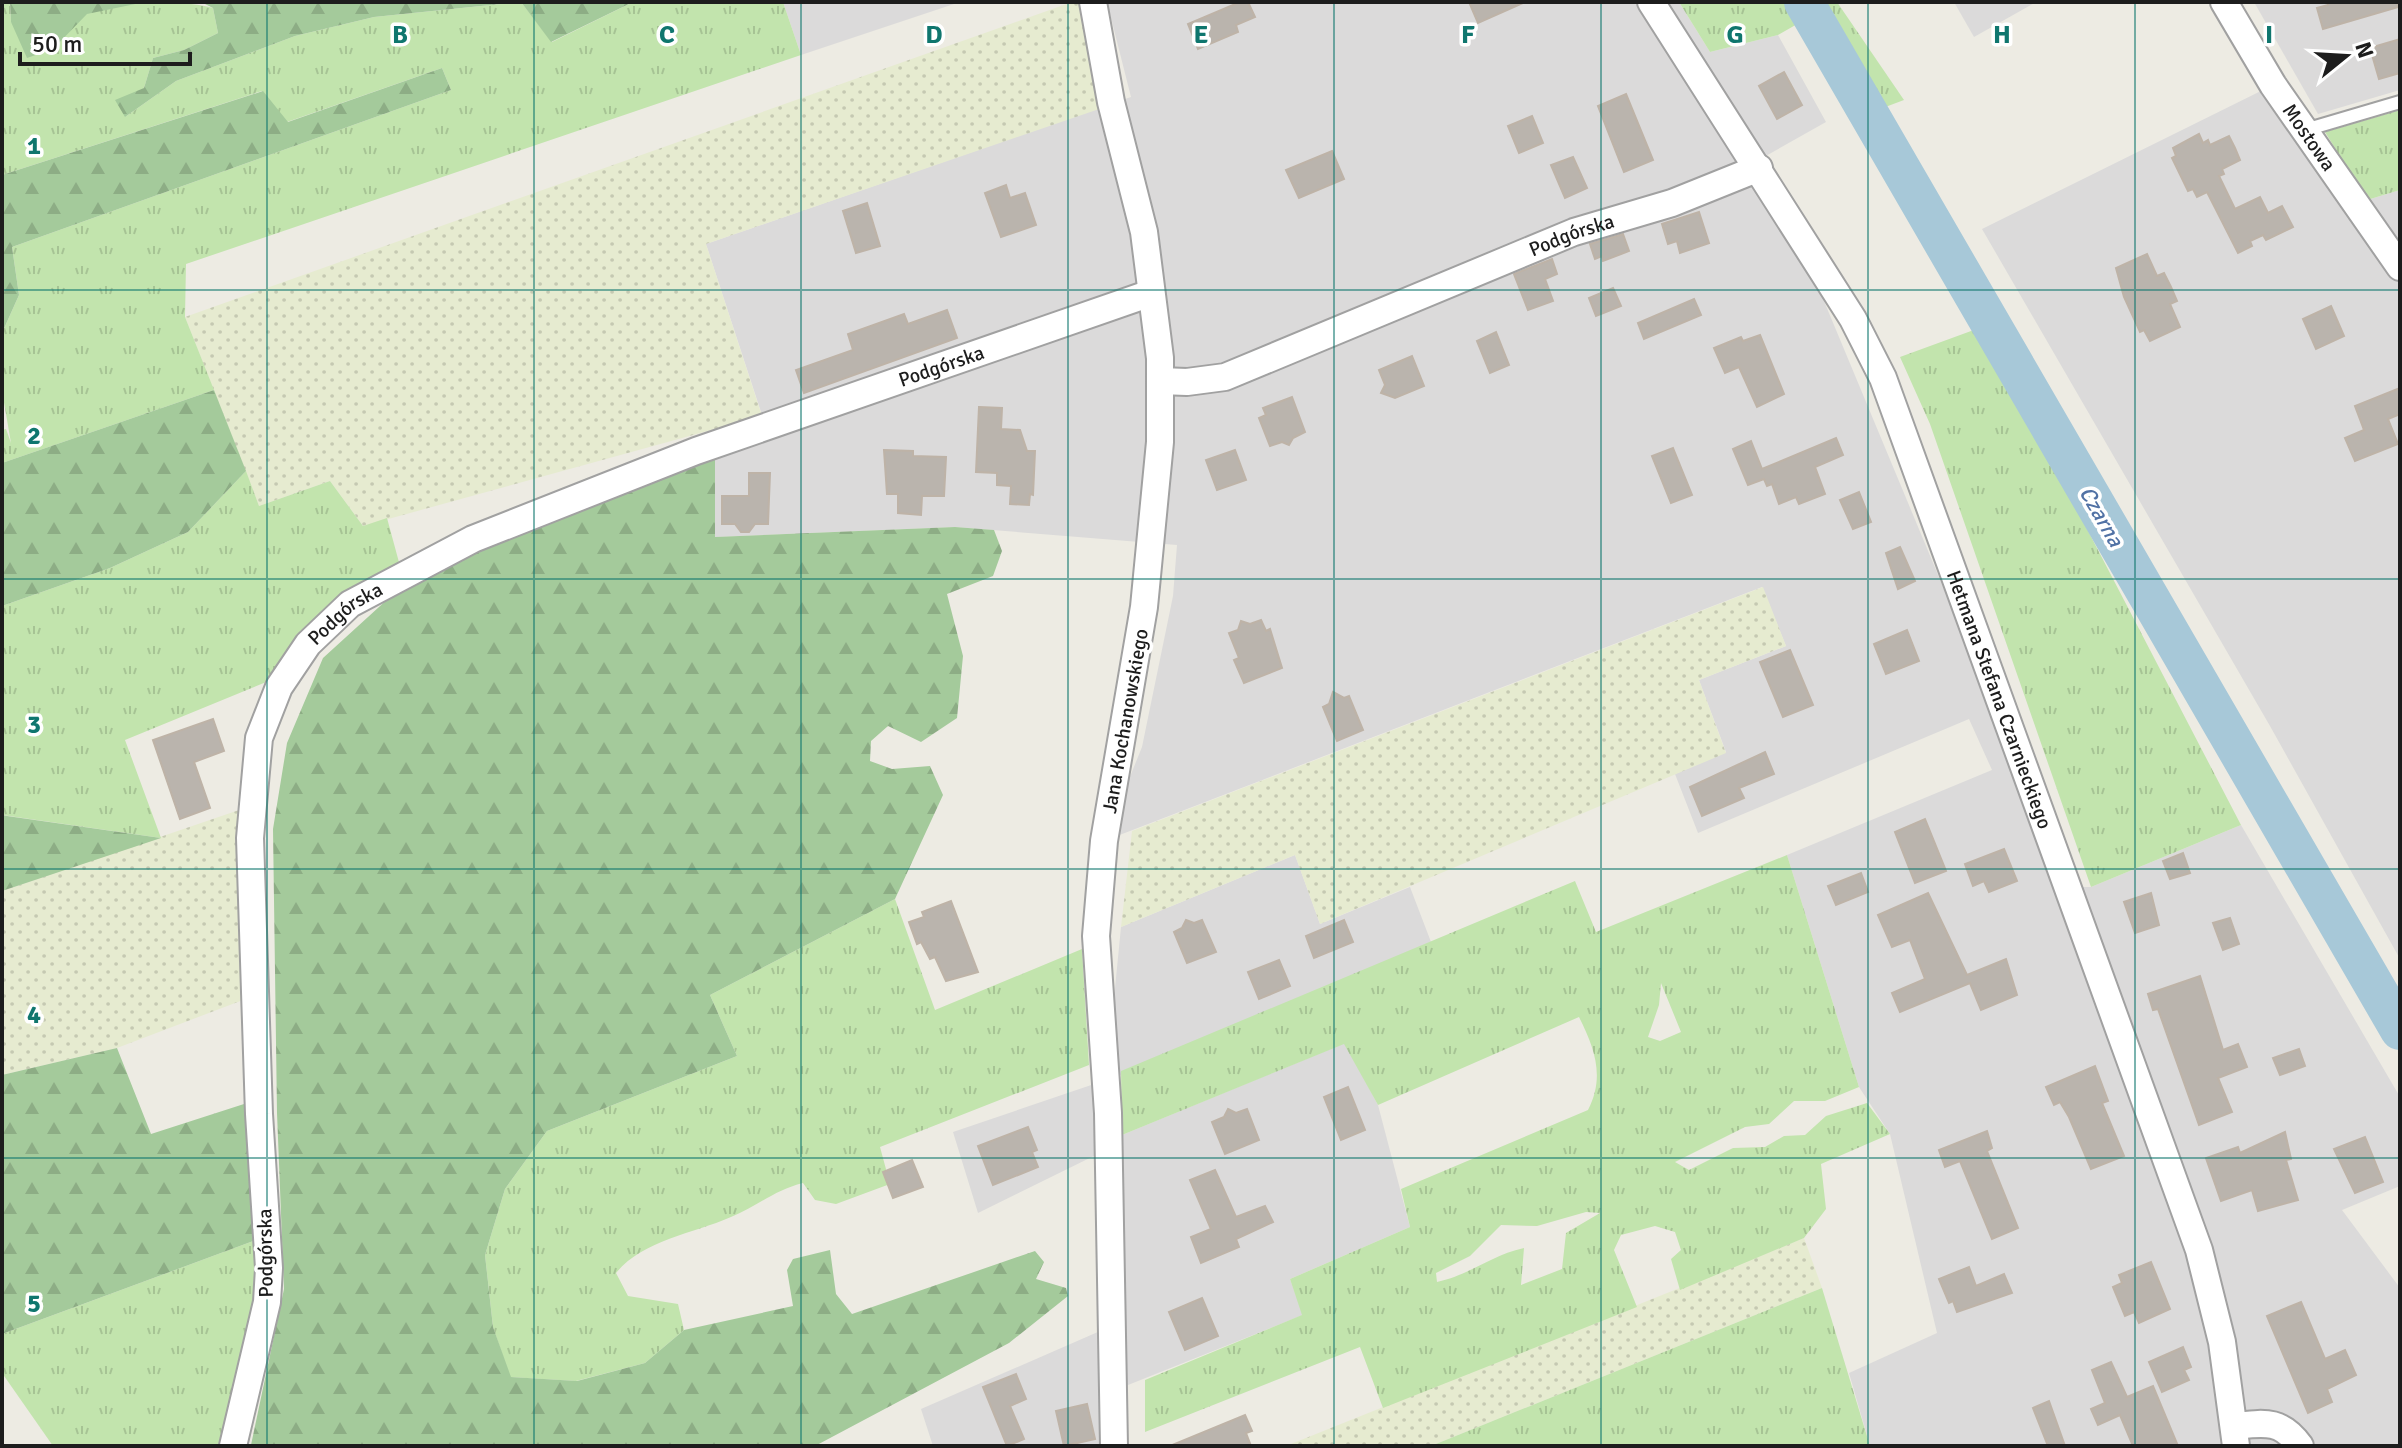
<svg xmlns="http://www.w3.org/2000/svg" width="2402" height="1448" font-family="Signika,sans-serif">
<defs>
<pattern id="farmland-dots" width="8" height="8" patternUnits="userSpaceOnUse" patternTransform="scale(2)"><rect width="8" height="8" fill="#e6ebd0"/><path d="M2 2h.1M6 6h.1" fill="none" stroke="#c5c9b2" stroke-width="1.8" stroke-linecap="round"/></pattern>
<pattern id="grass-tufts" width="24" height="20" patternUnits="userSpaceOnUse" patternTransform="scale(2)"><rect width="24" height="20" fill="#c2e4ad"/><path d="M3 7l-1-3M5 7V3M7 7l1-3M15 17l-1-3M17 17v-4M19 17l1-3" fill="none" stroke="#a6c394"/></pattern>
<pattern id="forest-firs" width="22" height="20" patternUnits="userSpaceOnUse" patternTransform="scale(2)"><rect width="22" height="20" fill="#a4ca9b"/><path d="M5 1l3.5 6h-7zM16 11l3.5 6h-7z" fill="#8dad85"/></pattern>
</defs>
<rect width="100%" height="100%" fill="#edebe3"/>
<g fill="#dbdada">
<polygon points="783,2 960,2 801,55"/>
<polygon points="1107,2 1679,2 1710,52 1778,35 1826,122 1764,157 2068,887 2091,887 2241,825 2400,1097 2400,1186 2342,1210 2400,1288 2400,1446 1870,1446 1849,1373 1937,1333 1890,1134 1859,1087 1787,855 1992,770 1969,719 1698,833 1675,774 1726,752 1699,680 1786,646 1762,587 1104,841 1142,747 1173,596 1177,545 955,527 715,537 715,451 762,415 706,244 1131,97"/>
<polygon points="1954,2 2036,2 1974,37"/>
<polygon points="2254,2 2400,2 2400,90 2318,114"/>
<polygon points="2273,85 2367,200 2400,190 2400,959 2270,726 1982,229"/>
<polygon points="1295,855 1320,924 1410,887 1431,942 1106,1081 1107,1149 1122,1135 1345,1043 1378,1105 1410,1227 1290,1279 1303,1315 1108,1393 1108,1446 933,1446 921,1409 1107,1328 1106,1150 978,1213 953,1132 1106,1080 1121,927"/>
</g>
<g fill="url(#farmland-dots)">
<polygon points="1072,2 1079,2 1105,107 706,244 762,416 363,526 330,481 259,506 185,317"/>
<polygon points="1763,587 1786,646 1699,680 1726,753 1320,924 1295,855 1121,927 1132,831"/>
<polygon points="242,809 243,1000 117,1048 2,1075 2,891"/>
<polygon points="1804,1238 1822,1288 1431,1446 1286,1446"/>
</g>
<g fill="url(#grass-tufts)" fill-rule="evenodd">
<path d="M2,2H10L11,22L53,49C63,39 76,19 88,13C116,1 187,0 213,8L218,33L184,50L153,58L144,88L125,117L176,81L295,36L374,17L521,2L552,42L633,2H783L801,55L186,264L185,317L214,390L2,463V430L6,429L11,443L2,391V333L19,295L12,247L451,90L442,68L287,122L262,91L2,175Z"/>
<polygon points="1679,2 1796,2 1806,19 1778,35 1710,52"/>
<polygon points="1812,2 1837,2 1904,100 1872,112"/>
<polygon points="2400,110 2400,190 2367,200 2325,132"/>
<polygon points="1982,327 2241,825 2091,887 1930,424 1900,357"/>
<polygon points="246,471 259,506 330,481 363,526 387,518 400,566 293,671 125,740 161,838 2,815 2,606 110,568 188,532"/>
<path d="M1787,855L1859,1087L1825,1101H1794L1769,1124L1745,1127L1675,1162L1689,1170L1733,1148L1765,1147L1784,1136L1805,1135L1826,1116L1867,1103L1890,1134L1821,1164L1826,1209L1804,1238L1680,1290L1671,1259L1681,1250L1675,1232L1655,1226L1621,1235L1614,1250L1637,1307L1383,1408L1360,1347L1145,1432V1380L1302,1315L1290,1279L1410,1227L1401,1189L1588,1110C1605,1077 1595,1049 1579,1017L1378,1105L1344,1044L1122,1135L1121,1071L1575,881L1596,932ZM1661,983L1681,1032L1660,1041L1648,1037L1659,1005ZM1586,1212L1600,1213L1566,1233L1562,1269L1521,1285L1524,1248C1489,1256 1472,1274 1437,1282L1436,1273L1470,1256L1501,1225L1537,1226Z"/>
<path d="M895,899L935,1010L1082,949L1089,1065L880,1147L890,1184L836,1204L815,1200L803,1183C775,1190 757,1206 731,1217C692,1234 643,1240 616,1273L628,1296L678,1304L684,1330L645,1363L576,1381L510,1377L493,1327L485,1255L505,1189L547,1131L737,1056L710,995Z"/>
<polygon points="259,1239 268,1286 232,1446 53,1446 2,1373 2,1334"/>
<polygon points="1822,1288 1870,1446 1431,1446"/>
</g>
<g fill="url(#forest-firs)">
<polygon points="10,2 145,2 87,14 53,49 27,58 11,22"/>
<polygon points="201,2 633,2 551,42 521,2 374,17 295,36 176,81 125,117 115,100 144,88 153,58 184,50 218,33 213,8"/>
<polygon points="442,68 451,90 12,247 19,295 2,333 2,175 263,91 288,122"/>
<polygon points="214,390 246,471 188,532 110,568 2,606 2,463"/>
<polygon points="715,451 715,537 955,527 994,530 1002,551 993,576 947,594 963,656 957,718 921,742 888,726 871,741 870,761 892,769 930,766 943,795 895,899 710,995 737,1056 547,1131 505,1189 485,1255 493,1327 511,1377 577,1381 645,1363 684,1330 793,1306 787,1270 793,1259 830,1250 836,1294 852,1314 1035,1251 1044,1262 1036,1279 1066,1288 1068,1296 1009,1343 815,1446 251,1445 284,1289 277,1113 273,829 287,743 323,658 413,576"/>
<polygon points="2,815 7,816 161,838 2,891"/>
<polygon points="117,1048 151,1134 244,1104 259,1239 2,1334 2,1075"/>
</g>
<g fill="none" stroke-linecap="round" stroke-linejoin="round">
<polyline stroke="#a7c8d8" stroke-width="40" points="1804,2 2400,1030"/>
</g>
<g fill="#bab4ad" stroke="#beb3a7" stroke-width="2">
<polygon points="1240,2 1248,2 1255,17 1236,25 1238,32 1198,49 1188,24"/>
<polygon points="1469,2 1525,2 1478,23"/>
<polygon points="2328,2 2397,2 2398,7 2323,29 2317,8 2328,5"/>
<polygon points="2400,39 2400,73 2379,79 2370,48"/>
<polygon points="1784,72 1802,105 1777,119 1759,86"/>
<polygon points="1626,94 1653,160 1624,172 1598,106"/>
<polygon points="1532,116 1543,143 1519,153 1508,126"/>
<polygon points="2199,134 2203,143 2208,140 2210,145 2229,136 2235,148 2240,160 2222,169 2224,174 2219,176 2235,209 2260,197 2268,213 2282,206 2293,227 2266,240 2263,235 2250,241 2252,246 2238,253 2207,192 2197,197 2193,189 2188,191 2172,158 2176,156 2173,148"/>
<polygon points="1332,151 1344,179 1299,198 1286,170"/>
<polygon points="1573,157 1587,188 1565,198 1551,165"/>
<polygon points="1006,185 1010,198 1025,193 1036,225 1001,237 985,193"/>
<polygon points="867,203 880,246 856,253 843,211"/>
<polygon points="1699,212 1709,243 1680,253 1677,241 1668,244 1662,224"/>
<polygon points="1623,234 1629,251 1603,261 1602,256 1595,259 1590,244"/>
<polygon points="2147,254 2157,276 2164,273 2171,287 2177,301 2170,304 2180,327 2150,341 2144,330 2140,332 2124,297 2116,268"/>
<polygon points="1552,259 1557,274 1545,279 1553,301 1528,310 1514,274"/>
<polygon points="1613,288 1621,306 1596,316 1589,298"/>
<polygon points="1694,299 1701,315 1644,339 1638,323"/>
<polygon points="2331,306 2344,336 2316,349 2303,319"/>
<polygon points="947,310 957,338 804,393 796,370 853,350 848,334 904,314 908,324"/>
<polygon points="1496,332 1509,365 1490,373 1477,341"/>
<polygon points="1760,335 1784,394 1757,407 1739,367 1725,373 1714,348 1741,337 1743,341"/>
<polygon points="1412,356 1424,386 1395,398 1381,393 1385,385 1379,370"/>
<polygon points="2400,388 2400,414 2388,419 2398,444 2355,461 2345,438 2364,430 2355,406"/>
<polygon points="1292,397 1305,432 1293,438 1289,445 1282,442 1270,446 1259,418 1266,415 1263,408"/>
<polygon points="979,407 1002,408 1001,429 1020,430 1027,451 1035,451 1033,495 1030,494 1029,505 1010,504 1011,486 997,485 997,473 976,472"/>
<polygon points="1836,438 1843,455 1815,467 1825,494 1799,504 1796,497 1779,504 1772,484 1767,486 1764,479 1748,485 1733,449 1751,441 1762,469"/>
<polygon points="1673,448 1692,495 1671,503 1652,456"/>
<polygon points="884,450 913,451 913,456 946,457 944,496 922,496 921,515 898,513 898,494 887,494"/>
<polygon points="1235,450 1246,480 1217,490 1206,460"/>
<polygon points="749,473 770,473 768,524 755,524 749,532 741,532 735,524 722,524 722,496 749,496"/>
<polygon points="1859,492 1871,522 1853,529 1840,500"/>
<polygon points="1900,547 1915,581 1898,589 1886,553"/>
<polygon points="1261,620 1266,631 1270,629 1282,668 1244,683 1234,660 1239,658 1229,633 1238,630 1241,621 1250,624"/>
<polygon points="1907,630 1919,661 1886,674 1874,644"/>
<polygon points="1790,650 1813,705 1783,717 1760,662"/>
<polygon points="1333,692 1344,698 1349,696 1363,730 1337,741 1323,707 1329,704"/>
<polygon points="213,719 224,751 194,762 210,808 180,819 153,740"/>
<polygon points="1765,752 1774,774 1739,788 1744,798 1702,816 1690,787"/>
<polygon points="1925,819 1946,871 1915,883 1895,832"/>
<polygon points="2004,849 2017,881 1989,892 1984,881 1973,886 1965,864"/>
<polygon points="2183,853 2190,873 2170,879 2163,861"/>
<polygon points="1861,873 1868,892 1836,905 1828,886"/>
<polygon points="1928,893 1967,975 2006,959 2017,995 1981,1010 1970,983 1900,1012 1892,993 1925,979 1910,940 1892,947 1878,915"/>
<polygon points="2151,893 2159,925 2135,933 2124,902"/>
<polygon points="951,901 978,972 946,981 935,957 930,959 921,942 917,944 909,922 924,917 922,912"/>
<polygon points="2230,918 2239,944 2223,950 2213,923"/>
<polygon points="1186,920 1194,923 1202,920 1216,952 1187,963 1174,932 1182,928"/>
<polygon points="1344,920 1353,942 1314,958 1306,936"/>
<polygon points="1279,960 1290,986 1259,999 1248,972"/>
<polygon points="2200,976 2223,1050 2238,1044 2247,1067 2218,1078 2232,1112 2199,1125 2158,1009 2153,1010 2148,994"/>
<polygon points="2299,1049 2305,1066 2280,1075 2273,1058"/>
<polygon points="2095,1066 2108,1101 2102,1103 2124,1156 2091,1169 2069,1117 2060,1102 2054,1105 2046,1087"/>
<polygon points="1348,1087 1365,1130 1341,1140 1324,1097"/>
<polygon points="1228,1109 1236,1113 1247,1109 1259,1140 1225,1154 1212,1122 1224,1117"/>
<polygon points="1028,1127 1037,1150 1032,1152 1038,1167 993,1185 978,1146"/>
<polygon points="1987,1131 1992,1148 1987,1151 2018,1228 1992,1239 1960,1161 1945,1167 1939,1150"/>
<polygon points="2285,1132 2291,1159 2286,1160 2298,1200 2258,1211 2252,1190 2221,1201 2206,1158 2238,1147 2240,1153"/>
<polygon points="2365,1137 2383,1182 2355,1193 2334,1149"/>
<polygon points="912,1160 923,1187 893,1198 883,1172"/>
<polygon points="1215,1170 1236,1217 1265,1206 1273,1222 1236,1239 1239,1247 1201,1263 1191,1237 1211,1229 1190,1180"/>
<polygon points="2151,1262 2170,1309 2139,1323 2134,1312 2125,1316 2113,1287 2122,1283 2119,1275"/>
<polygon points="1969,1267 1976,1286 2004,1274 2012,1293 1957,1312 1953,1301 1949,1303 1939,1279"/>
<polygon points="1202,1298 1218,1336 1185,1350 1169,1312"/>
<polygon points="2301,1302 2325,1359 2345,1350 2356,1375 2327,1389 2332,1402 2308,1413 2267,1316"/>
<polygon points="2183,1347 2191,1367 2184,1370 2189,1380 2162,1392 2149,1362"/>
<polygon points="2111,1362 2127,1397 2153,1386 2178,1446 2133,1446 2120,1415 2098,1425 2091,1409 2105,1403 2092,1370"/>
<polygon points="1016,1374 1026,1399 1010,1406 1024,1439 1007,1446 983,1387"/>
<polygon points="2049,1401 2065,1446 2048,1446 2033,1408"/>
<polygon points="1087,1404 1095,1439 1064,1446 1056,1411"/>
<polygon points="1245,1415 1252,1431 1246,1433 1251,1446 1170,1446"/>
</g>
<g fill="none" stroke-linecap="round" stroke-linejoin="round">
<g stroke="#a1a1a1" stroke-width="16">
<polyline id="service" points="2305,130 2400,102"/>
</g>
<g stroke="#a1a1a1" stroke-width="30">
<g id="minor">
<polyline points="1093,2 1111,102 1144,232 1160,358 1160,442 1144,607 1104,841 1096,936 1108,1113 1114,1446"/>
<path id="s1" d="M1651,2L1853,319L1883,378L2199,1250L2222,1342L2236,1446"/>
<path id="s2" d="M2224,2L2273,85L2400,267"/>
<path id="s3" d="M1160,381L1187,382L1225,377L1574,232L1672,203L1759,168"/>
<path d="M2234,1426C2264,1423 2281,1419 2300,1446"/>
<path id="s4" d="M233,1446L267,1302L269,1268L259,1114L250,838L259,738L279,687L308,644L350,604L473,539L696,451L1151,293"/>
</g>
</g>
<use href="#service" stroke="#fff" stroke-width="12"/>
<use href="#minor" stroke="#fff" stroke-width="26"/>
</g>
<path fill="none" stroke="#0f766e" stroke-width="2" stroke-opacity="0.55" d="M267,2V1446M534,2V1446M801,2V1446M1068,2V1446M1334,2V1446M1601,2V1446M1868,2V1446M2135,2V1446M2,290H2400M2,579H2400M2,869H2400M2,1158H2400"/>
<g text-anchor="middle" stroke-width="7" stroke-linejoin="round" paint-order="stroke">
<g font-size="20" fill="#1d1d1d" stroke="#fff">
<text dy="7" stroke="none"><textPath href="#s2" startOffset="160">Mostowa</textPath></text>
<text dy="7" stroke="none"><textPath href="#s3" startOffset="440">Podgórska</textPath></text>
<text dy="7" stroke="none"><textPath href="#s4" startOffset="1516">Podgórska</textPath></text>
<text dy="7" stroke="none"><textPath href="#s4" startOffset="868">Podgórska</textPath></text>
<text dy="7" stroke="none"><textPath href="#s1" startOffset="784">Hetmana Stefana Czarnieckiego</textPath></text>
<text transform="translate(1125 721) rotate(-80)" y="7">Jana Kochanowskiego</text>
<text transform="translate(265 1253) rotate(-91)" y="7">Podgórska</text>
</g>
<g font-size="22" font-style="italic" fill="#5172a5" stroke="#fff">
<text transform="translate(2102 516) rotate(60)" y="8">Czarna</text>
</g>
</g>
<g font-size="26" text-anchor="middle" font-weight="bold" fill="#0f766e" stroke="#fff" stroke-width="7" stroke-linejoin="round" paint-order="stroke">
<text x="400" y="43">B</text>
<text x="667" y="43">C</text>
<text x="934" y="43">D</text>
<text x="1201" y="43">E</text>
<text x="1468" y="43">F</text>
<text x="1735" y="43">G</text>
<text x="2002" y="43">H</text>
<text x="2269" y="43">I</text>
<text x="34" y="154">1</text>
<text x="34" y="444">2</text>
<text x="34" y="733">3</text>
<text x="34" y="1023">4</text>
<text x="34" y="1312">5</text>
</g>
<rect width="2402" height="1448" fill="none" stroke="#1d1d1d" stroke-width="8"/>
<g transform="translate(2346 56) rotate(72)" stroke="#ffffff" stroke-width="6" paint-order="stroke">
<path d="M0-6L14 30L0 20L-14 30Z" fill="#1d1d1d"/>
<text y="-12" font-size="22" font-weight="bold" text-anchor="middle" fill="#1d1d1d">N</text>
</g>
<path d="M20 52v12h170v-12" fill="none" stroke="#1d1d1d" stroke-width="4"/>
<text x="32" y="52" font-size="24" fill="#1d1d1d" stroke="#ffffff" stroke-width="6" paint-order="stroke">50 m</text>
</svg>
